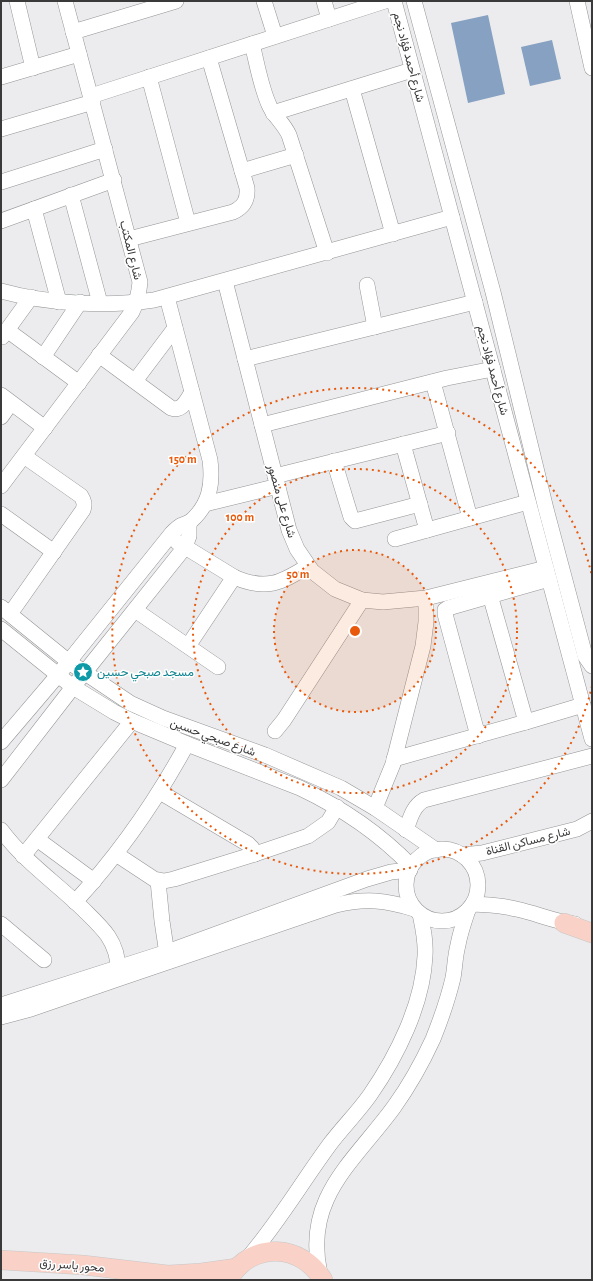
<svg xmlns="http://www.w3.org/2000/svg" width="593" height="1281" font-family="'Alegreya Sans',Vazirmatn,sans-serif">
<rect width="100%" height="100%" fill="#ececee"/>
<g fill="#86a1c1">
<polygon points="488,15 505,94 468,103 451,23"/>
<polygon points="552,40 561,79 530,86 521,47"/>
</g>
<g fill="none" stroke-linecap="round" stroke-linejoin="round">
<g stroke="#939495" stroke-width="16">
<g id="minor">
<polyline points="17,1 33,68"/>
<polyline points="264,1 275,36"/>
<polyline points="324,1 329,19"/>
<polyline points="394,1 592,739"/>
<polyline points="414,1 493,292 546,509 583,648 585,656 592,666"/>
<polyline points="577,1 592,68"/>
<polyline points="73,32 176,1"/>
<path d="M252,44C257,63 261,89 270,107C275,117 284,124 289,135L327,253"/>
<polyline points="1,77 79,54"/>
<polyline points="149,77 188,223"/>
<polyline points="352,89 393,234"/>
<polyline points="91,96 385,1"/>
<polyline points="273,113 412,70"/>
<polyline points="1,129 93,102"/>
<polyline points="242,171 296,155"/>
<polyline points="1,182 105,149"/>
<polyline points="71,195 100,303"/>
<polyline points="34,209 59,302"/>
<polyline points="1,221 114,180"/>
<path d="M129,239L233,212C244,207 248,200 247,188L209,58"/>
<polyline points="225,281 289,530 297,549 312,571 335,589 362,600 383,602 426,598 546,568"/>
<polyline points="367,285 375,327"/>
<path d="M1,291C48,304 106,307 154,300L452,217"/>
<polyline points="7,330 79,383"/>
<polyline points="2,337 31,297"/>
<path d="M99,355L171,408C182,412 187,400 192,392"/>
<polyline points="43,357 80,302"/>
<polyline points="245,359 475,302"/>
<polyline points="135,381 175,328"/>
<polyline points="433,382 470,518"/>
<polyline points="1,395 45,428"/>
<polyline points="1,417 11,403"/>
<polyline points="262,425 447,378 493,369"/>
<polyline points="403,444 427,530"/>
<polyline points="334,461 351,517 355,521 420,504"/>
<polyline points="275,476 448,433"/>
<path d="M1,486L132,312C137,302 139,293 140,282L65,1"/>
<polyline points="205,504 278,486"/>
<polyline points="1,514 54,552"/>
<polyline points="395,539 528,502"/>
<path d="M177,542L234,577C266,591 281,583 308,566"/>
<polyline points="490,595 526,722"/>
<polyline points="1,607 69,662 130,703 163,718 265,755 341,788 375,808 436,850"/>
<polyline points="135,610 218,667"/>
<path d="M10,614L83,510C85,504 84,501 81,496L24,456"/>
<path d="M1,629L73,687L114,712L132,721L187,744L300,788C342,808 379,833 411,866"/>
<polyline points="188,646 234,577"/>
<polyline points="275,731 284,720 362,600"/>
<polyline points="478,736 445,614 445,610 448,608 549,579"/>
<path d="M1,742L58,675L172,533C175,530 178,527 182,525C185,524 188,523 191,521C210,504 213,484 210,460L167,297"/>
<polyline points="394,759 526,722 583,705"/>
<polyline points="1,780 73,687 185,547 189,536 189,523"/>
<polyline points="160,792 248,844 252,848 255,854"/>
<polyline points="375,808 393,764 423,646 426,622 426,598"/>
<path d="M1,830C24,861 56,883 83,909C91,917 101,926 108,936C116,948 119,962 118,976"/>
<path d="M406,830C410,819 413,806 424,800L592,756"/>
<polyline points="37,839 94,881"/>
<circle cx="442" cy="885" r="36"/>
<polyline points="116,854 154,879 164,881 174,879 255,854 308,836 328,822 337,807"/>
<polyline points="462,855 482,853 577,829 592,821"/>
<polyline points="23,856 132,721"/>
<polyline points="158,881 162,921 168,961"/>
<path d="M75,902C119,854 156,801 187,744"/>
<path d="M473,904C487,905 501,905 516,909C536,913 555,922 575,924"/>
<polyline points="1,924 44,960"/>
<polyline points="1,1005 167,952 367,879 391,872 410,870"/>
<path d="M1,1017L31,1009L118,979L336,905C365,898 386,900 414,909"/>
<path d="M247,1259C278,1223 302,1182 330,1144C343,1127 358,1112 370,1095C397,1056 423,1004 425,956C426,941 423,928 420,914"/>
<path d="M320,1274C303,1198 353,1163 394,1107C409,1086 422,1063 433,1039C441,1019 448,999 453,978C455,967 455,956 458,945C460,933 464,922 468,910"/>
</g>
</g>
<g stroke="#c8c8c8" stroke-width="20">
<g id="major">
<polyline points="564,923 592,933"/>
<polyline points="1,1260 83,1265 168,1275 201,1273 237,1268"/>
<path d="M230,1277C253,1241 302,1244 323,1280"/>
</g>
</g>
<use href="#minor" stroke="#fff" stroke-width="15"/>
<use href="#major" stroke="#f9d1c6" stroke-width="19"/>
</g>
<circle cx="355" cy="631" r="81" fill="#e8590c" fill-opacity=".12"/>
<g fill="none" stroke="#e8590c" stroke-width="2" stroke-dasharray="2 4">
<circle cx="355" cy="631" r="81"/>
<circle cx="355" cy="631" r="162"/>
<path d="M592 686A243 243 0 1 1 592 576"/>
</g>
<defs>
<g id="sight-disc" transform="scale(1)"><circle r="9.5" fill="#0f9aa8" stroke="#fff"/><path d="M0-6L1.8-2.2L6-1.7L2.9 1.2L3.7 5.4L0 3.3L-3.7 5.4L-2.9 1.2L-6-1.7L-1.8-2.2Z" fill="#fff"/></g>
</defs>
<g fill-rule="evenodd">
<use href="#sight-disc" x="83" y="672"/>
</g>
<g text-anchor="middle" stroke-width="3" stroke-linejoin="round" paint-order="stroke">
<g font-size="12" fill="#3a3a3a" stroke="#fff">
<text transform="translate(409 57) rotate(75)" y="4">شارع أحمد فؤاد نجم</text>
<text transform="translate(131 250) rotate(76)" y="4">شارع المكتب</text>
<text transform="translate(493 370) rotate(75)" y="4">شارع أحمد فؤاد نجم</text>
<text transform="translate(282 501) rotate(74)" y="4">شارع على منصور</text>
<text transform="translate(213 737) rotate(20)" y="4">شارع صبحي حسين</text>
<text transform="translate(528 841) rotate(-14)" y="4">شارع مساكن القناة</text>
<text transform="translate(72 1265) rotate(5)" y="4">محور ياسر رزق</text>
</g>
<g font-size="12" fill="#0d838f" stroke="#fff" text-anchor="start">
<text x="97" y="676">مسجد صبحي حسين</text>
</g>
</g>
<circle cx="355" cy="631" r="6" fill="#e8590c" stroke="#fff" stroke-width="2"/>
<g font-size="12" text-anchor="middle" font-weight="bold" fill="#e8590c" stroke="#fff" stroke-width="3" stroke-linejoin="round" paint-order="stroke">
<text x="183" y="463">150 m</text>
<text x="240" y="521">100 m</text>
<text x="298" y="578">50 m</text>
</g>
<rect width="593" height="1281" fill="none" stroke="#3a3a3a" stroke-width="4"/>
</svg>
